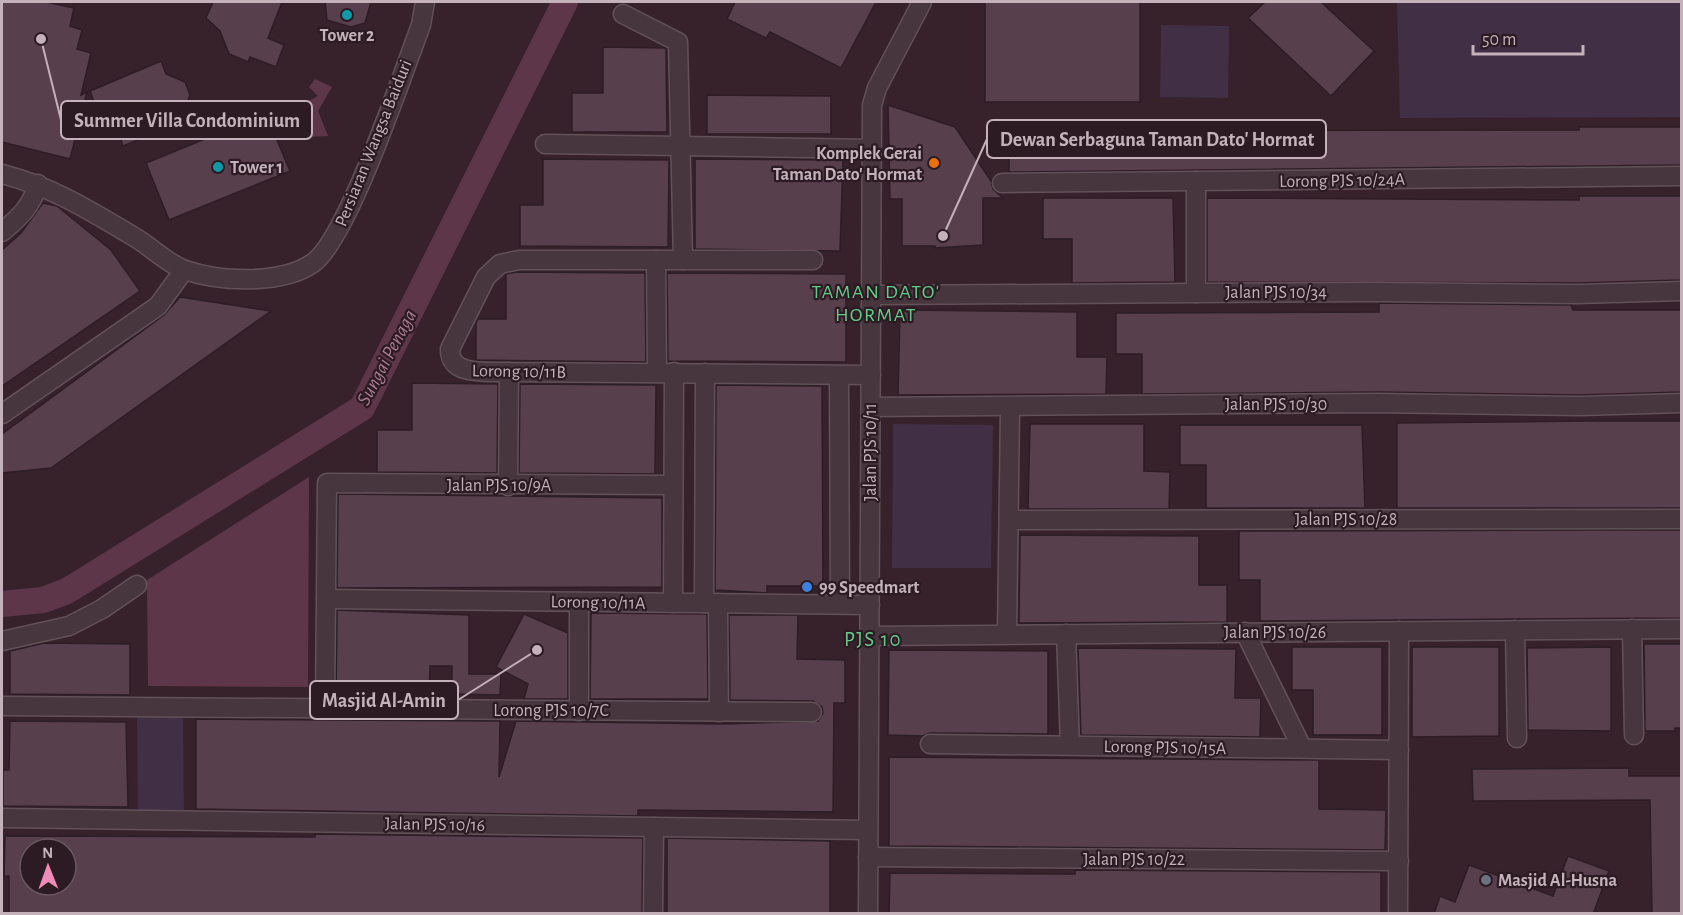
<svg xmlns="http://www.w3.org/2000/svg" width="1683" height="915" font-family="'Alegreya Sans',sans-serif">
<rect width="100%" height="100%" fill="#37222c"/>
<g fill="#412f46">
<polygon points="1397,2 1681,2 1681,117 1400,118"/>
<polygon points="1161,25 1229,26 1228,98 1160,97"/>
<polygon points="893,424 993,425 991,568 892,568"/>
<polygon points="183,712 184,816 138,816 137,713"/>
</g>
<g fill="#5d3749">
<polygon points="315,79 332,87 318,111 328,136 306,137 293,109 318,96 309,87"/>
<polygon points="309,477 308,687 148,686 147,580"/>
</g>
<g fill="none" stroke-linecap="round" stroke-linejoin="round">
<polyline stroke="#5d3749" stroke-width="26" points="2,604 43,600 67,591 362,408 565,2"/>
</g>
<g fill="#573f4b" stroke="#2e1d25" stroke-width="1.5" fill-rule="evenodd">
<polygon points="2,2 46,2 74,8 70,26 82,30 77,49 91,53 81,95 87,92 70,159 2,142"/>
<polygon points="213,2 282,2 268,38 284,45 276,67 250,57 248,62 229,54 220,31 206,18"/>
<polygon points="325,2 371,2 365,23 351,27 327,20"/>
<polygon points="735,2 876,2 841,68 770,32 766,38 727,19"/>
<rect x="985" y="2" width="155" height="100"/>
<polygon points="1265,2 1321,2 1374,51 1331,96 1248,18"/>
<polygon points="603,47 666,48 667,132 572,132 572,93 603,93"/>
<polygon points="161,61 166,74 185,82 190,95 187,103 193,118 123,146 116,127 105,131 90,91"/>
<polygon points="707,95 831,96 831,134 707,134"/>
<polygon points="888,105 955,127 991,181 993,189 1003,198 983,198 983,245 935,248 935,246 902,246 902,199 890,199"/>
<polygon points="266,114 290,171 169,220 146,163"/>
<polygon points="1579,127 1682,127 1682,165 1009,172 1009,131 1579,130"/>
<polygon points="543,159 669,160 668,247 520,246 520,205 543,205"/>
<polygon points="695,159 843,160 840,251 695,249"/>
<polygon points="1579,196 1682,196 1682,280 1577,283 1207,282 1207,198 1579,200"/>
<polygon points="1043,198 1173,198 1175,282 1072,283 1072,239 1043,239"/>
<polygon points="43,203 57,206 111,250 140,291 2,386 2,250 21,233"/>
<polygon points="516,272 645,273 646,362 476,360 476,323 478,319 506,319 506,274"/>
<polygon points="667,273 846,274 846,362 668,361"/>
<polygon points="180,297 271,311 51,468 2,473 2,434 164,315"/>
<polygon points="1379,303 1571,305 1573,310 1682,310 1682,392 1580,395 1378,392 1142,394 1142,354 1116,354 1116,313 1379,312"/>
<polygon points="900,310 1077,312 1077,357 1107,357 1106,394 898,395"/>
<polygon points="412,383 498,384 497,473 377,472 377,430 412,430"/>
<polygon points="520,384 656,385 655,474 519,473"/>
<polygon points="716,385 822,386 823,586 767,586 767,593 715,590"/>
<polygon points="1586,421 1682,421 1682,508 1397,508 1397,423"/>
<polygon points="1030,424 1144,424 1144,471 1170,472 1169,509 1028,509"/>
<polygon points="1180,425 1362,425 1365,508 1206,508 1206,465 1180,465"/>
<polygon points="338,494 662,498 662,587 337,588"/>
<polygon points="1588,530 1682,530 1682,618 1260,621 1260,580 1239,580 1239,531"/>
<polygon points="1020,535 1199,536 1199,585 1227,585 1227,622 1019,623"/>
<polygon points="337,610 469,615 469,674 501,674 500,695 452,694 452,666 430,666 429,698 336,697"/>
<polygon points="591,613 707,614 708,699 590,699"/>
<polygon points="524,614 568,633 568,699 524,699 528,684 496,667"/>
<polygon points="729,615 798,615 797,659 845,660 845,703 834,703 833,812 638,810 638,816 196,809 196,719 500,721 499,777 516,721 722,724 818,721 823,713 822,707 813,701 730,700"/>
<polygon points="44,643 130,644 130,695 10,694 10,651"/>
<polygon points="1644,644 1682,644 1682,728 1675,728 1675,731 1645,731"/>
<polygon points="1292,647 1382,647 1382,735 1313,735 1313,690 1292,690"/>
<polygon points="1412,647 1499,647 1499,736 1412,737"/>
<polygon points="1611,647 1611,731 1528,730 1527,648"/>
<polygon points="1078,648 1236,649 1235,698 1261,698 1260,737 1081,735"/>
<polygon points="889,650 1048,651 1048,734 930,733 923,736 888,735"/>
<polygon points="10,721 126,722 128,807 3,806 3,770 9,770"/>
<polygon points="889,757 1319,760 1319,809 1386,810 1385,850 889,846"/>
<polygon points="1629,768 1629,776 1682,776 1682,914 1652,914 1650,800 1473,801 1472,769"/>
<path d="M315,834L643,838L642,914H9V876H4L5,836L315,837ZM30,849H66V885H30Z"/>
<polygon points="667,838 830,841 830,914 667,914"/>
<polygon points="1568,856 1609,871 1593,914 1434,914 1440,896 1455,902 1469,865 1553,896"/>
<polygon points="1075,870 1381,872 1381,914 889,914 890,873 1075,874"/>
</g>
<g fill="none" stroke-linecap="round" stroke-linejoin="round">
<g stroke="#625159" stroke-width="21">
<g id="minor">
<polyline points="623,14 678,42 683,260"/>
<polyline points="545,144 872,149"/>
<path d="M2,174C55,188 89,210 136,238C151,247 168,264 185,270C220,282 281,285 313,263C348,238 403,72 421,25L425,2"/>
<polyline points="1196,181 1196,293"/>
<polyline points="1002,183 1682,176"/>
<path d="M2,232C20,217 31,207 38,184"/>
<polyline points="656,260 657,372"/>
<path d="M813,260H519L500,264L486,277L450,349C449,377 488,371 509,372L871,375"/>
<polyline points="871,295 1373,292 1577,294 1682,291"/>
<polyline points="839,375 840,604"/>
<polyline points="871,407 1378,403 1580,406 1682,403"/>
<polyline points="2,414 158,306 184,270"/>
<polyline points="508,486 509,372"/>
<polyline points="1010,520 1682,519"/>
<polyline points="326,599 870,605"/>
<polyline points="579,602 579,711"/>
<polyline points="673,603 674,372"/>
<polyline points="704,603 705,373"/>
<polyline points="718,603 719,712"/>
<polyline points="1632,629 1634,735"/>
<polyline points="1515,630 1517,738"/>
<polyline points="1245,632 1302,748"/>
<polyline points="1007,634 1010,408"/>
<polyline points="1066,634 1070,745"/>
<polyline points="869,636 1682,629"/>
<polyline points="2,641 69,626 102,609 137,585"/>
<polyline points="2,706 812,712"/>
<polyline points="325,709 327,483 672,485"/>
<polyline points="930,744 1399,750"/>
<polyline points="2,818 868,830"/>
<polyline points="868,857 1399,861"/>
<polyline points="653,914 654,827"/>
<polyline points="868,914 872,105 877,88 922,2"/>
<polyline points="1398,914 1399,631"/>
</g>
</g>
<use href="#minor" stroke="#48363e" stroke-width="18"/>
</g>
<g fill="#0f9aa8" stroke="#2c1b23" stroke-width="2">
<circle cx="347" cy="15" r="6"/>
<circle cx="218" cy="167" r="6"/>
</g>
<circle fill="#e8710a" stroke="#2c1b23" stroke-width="2" cx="934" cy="163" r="6"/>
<circle fill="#3f7fe0" stroke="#2c1b23" stroke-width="2" cx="807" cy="587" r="6"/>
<circle fill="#6b7280" stroke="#2c1b23" stroke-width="2" cx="1486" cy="880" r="6"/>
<g text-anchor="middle" stroke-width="4.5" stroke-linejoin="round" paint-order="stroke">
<g font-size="18" font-weight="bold" fill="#c4b1b9" stroke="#2c1b23" text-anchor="start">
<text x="347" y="41" text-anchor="middle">Tower 2</text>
<text x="922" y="159" text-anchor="end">Komplek Gerai<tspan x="922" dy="21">Taman Dato' Hormat</tspan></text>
<text x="230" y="173">Tower 1</text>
<text x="819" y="593">99 Speedmart</text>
<text x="1498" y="886">Masjid Al-Husna</text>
</g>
<g font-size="18" fill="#c4b1b9" stroke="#2c1b23">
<text transform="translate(373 143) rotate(-68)" y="6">Persiaran Wangsa Baiduri</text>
<text transform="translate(1342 180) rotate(-1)" y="6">Lorong PJS 10/24A</text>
<text x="1276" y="298">Jalan PJS 10/34</text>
<text transform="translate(519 371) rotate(1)" y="6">Lorong 10/11B</text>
<text x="1276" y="410">Jalan PJS 10/30</text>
<text transform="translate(870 452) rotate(-90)" y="6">Jalan PJS 10/11</text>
<text x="499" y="491">Jalan PJS 10/9A</text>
<text x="1346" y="525">Jalan PJS 10/28</text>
<text transform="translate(598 602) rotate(1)" y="6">Lorong 10/11A</text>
<text x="1275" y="638">Jalan PJS 10/26</text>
<text x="551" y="716">Lorong PJS 10/7C</text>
<text transform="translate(1165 747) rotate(1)" y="6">Lorong PJS 10/15A</text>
<text transform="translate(435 824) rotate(1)" y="6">Jalan PJS 10/16</text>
<text x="1134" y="865">Jalan PJS 10/22</text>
</g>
<g font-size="20" letter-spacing="1.5" fill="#64cb8b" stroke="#2c1b23">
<text x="876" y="298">TAMAN DATO'<tspan x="876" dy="23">HORMAT</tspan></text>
</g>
<g font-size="20" font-style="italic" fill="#aa7b92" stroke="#2c1b23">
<text transform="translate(386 357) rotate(-62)" y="7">Sungai Penaga</text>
</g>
<g font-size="21" letter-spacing="1.5" fill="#64cb8b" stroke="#2c1b23">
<text x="873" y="646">PJS 10</text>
</g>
</g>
<path fill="none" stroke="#c4b1b9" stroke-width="2" d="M41 39L61 120M943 236L987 139M537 650L458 700"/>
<g fill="#c4b1b9" stroke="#2c1b23" stroke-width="2">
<circle cx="41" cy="39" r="6"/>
<circle cx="943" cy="236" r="6"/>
<circle cx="537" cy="650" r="6"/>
</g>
<g fill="#2c1b23" stroke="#c4b1b9" stroke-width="2">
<rect x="61" y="101" width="251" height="38" rx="6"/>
<rect x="987" y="120" width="339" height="38" rx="6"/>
<rect x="310" y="681" width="148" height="38" rx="6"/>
</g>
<g font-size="20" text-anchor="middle" font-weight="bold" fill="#c4b1b9">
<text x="187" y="127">Summer Villa Condominium</text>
<text x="1157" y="146">Dewan Serbaguna Taman Dato' Hormat</text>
<text x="384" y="707">Masjid Al-Amin</text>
</g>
<rect width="1683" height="915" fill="none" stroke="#c4b1b9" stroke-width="6"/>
<g transform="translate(48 867) rotate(359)"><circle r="28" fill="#2c1b23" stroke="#69575f" stroke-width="1.5"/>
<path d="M0-4.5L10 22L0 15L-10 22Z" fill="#f08ab7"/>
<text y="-9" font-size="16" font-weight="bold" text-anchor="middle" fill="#c4b1b9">N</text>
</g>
<path d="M1473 45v9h110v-9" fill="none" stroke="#c4b1b9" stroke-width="3"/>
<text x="1482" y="45" font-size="18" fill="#c4b1b9" stroke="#2c1b23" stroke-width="4.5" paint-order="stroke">50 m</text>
</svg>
